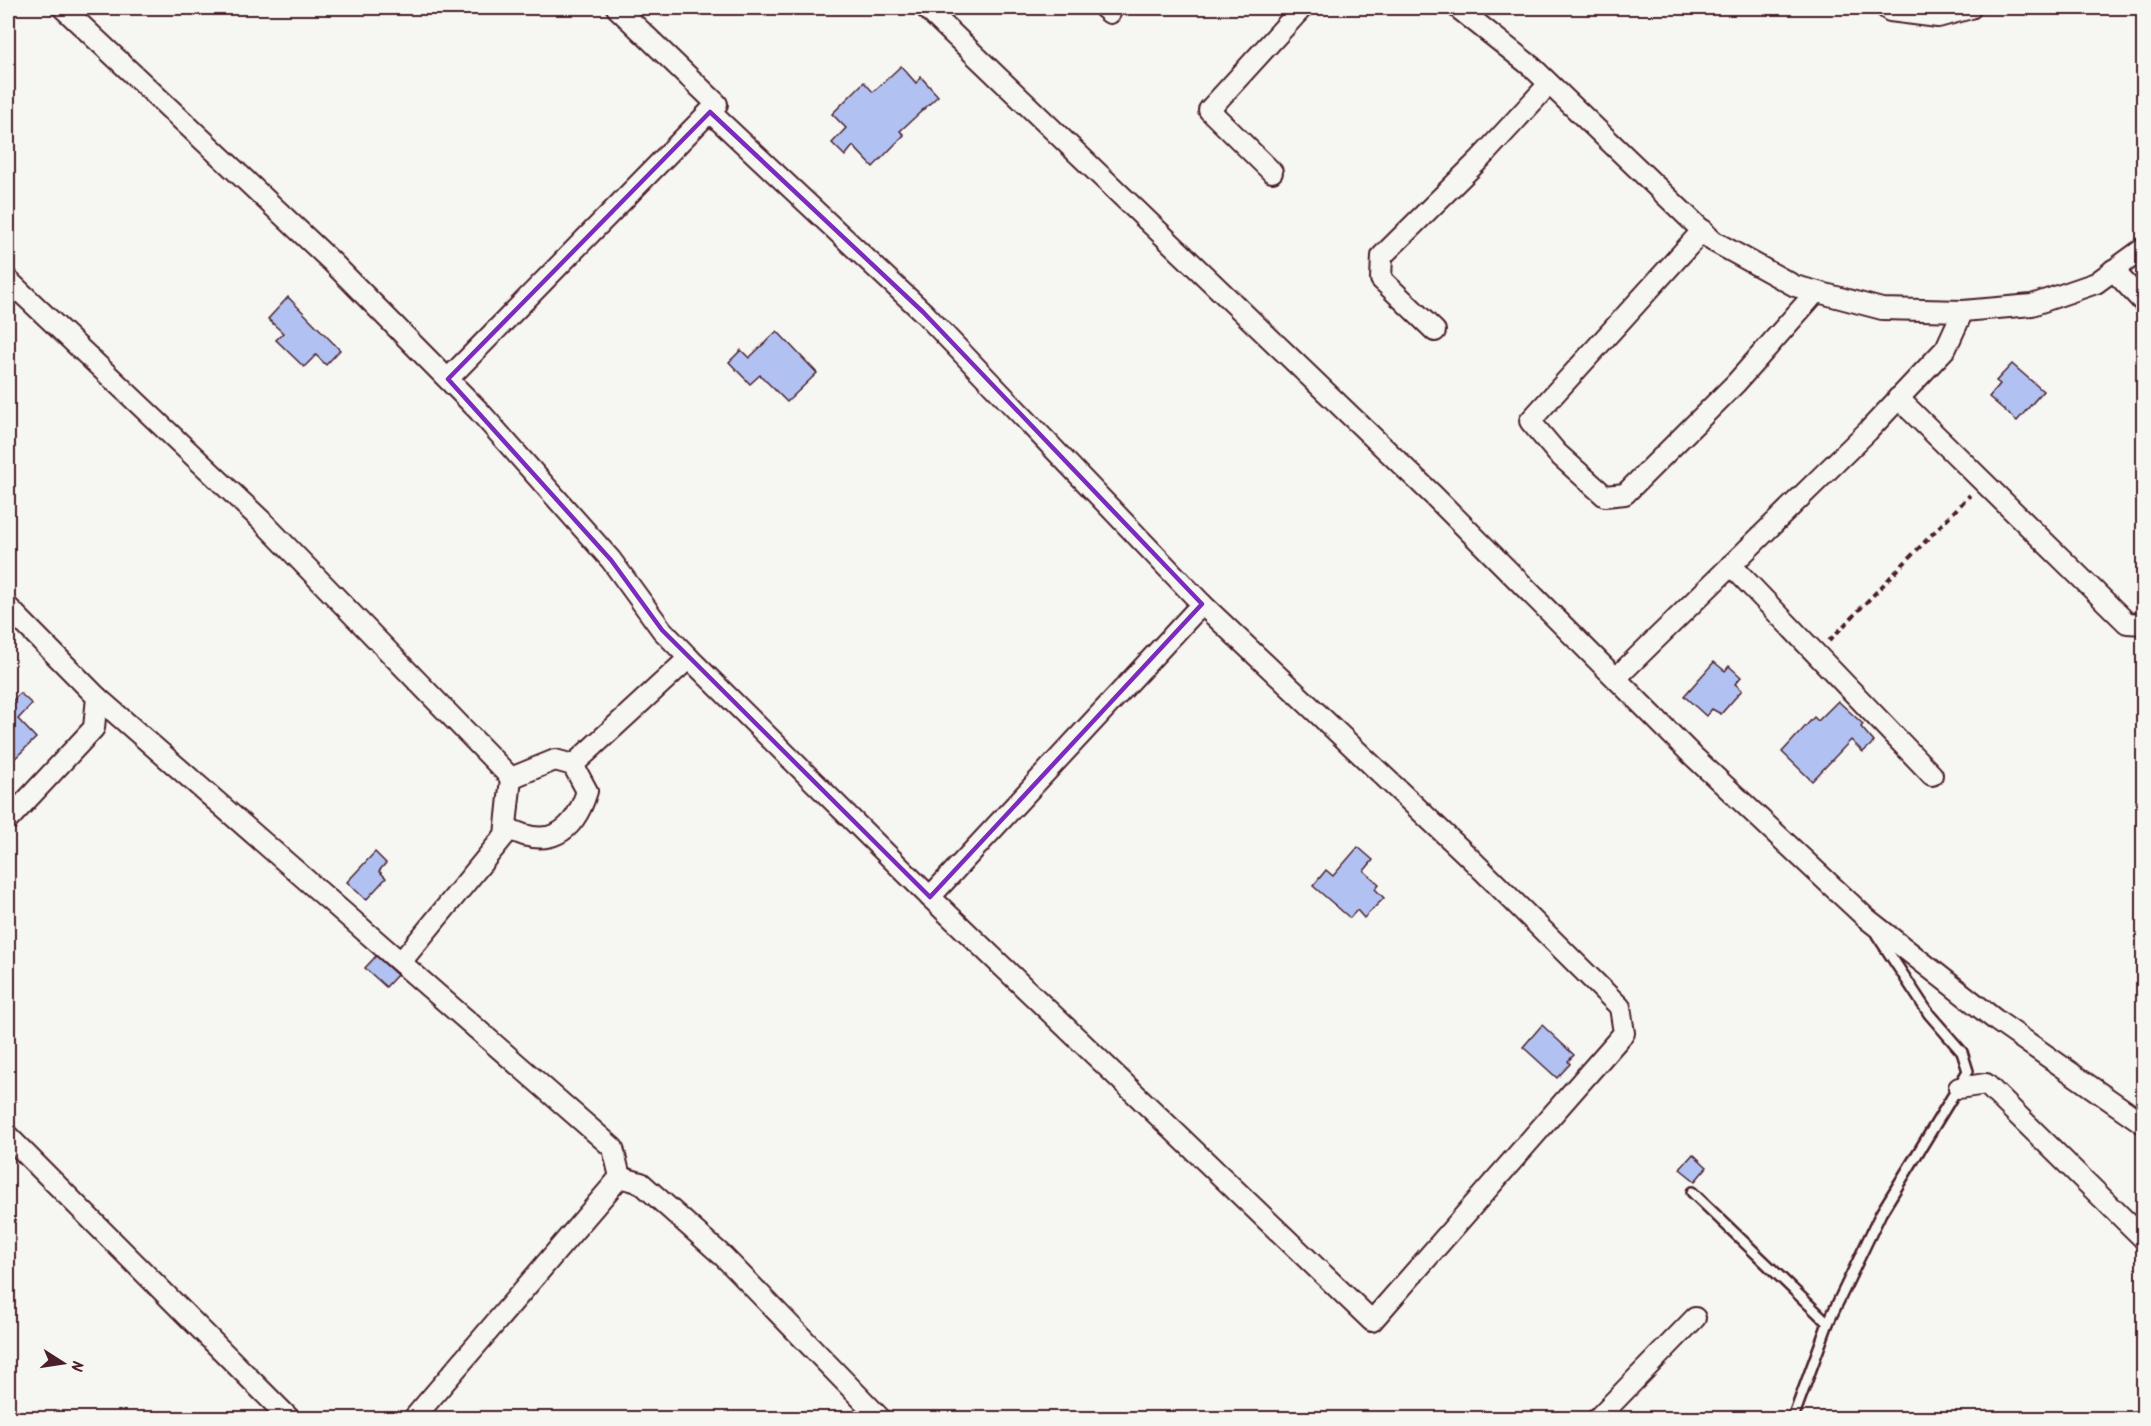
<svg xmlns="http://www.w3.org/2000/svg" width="2151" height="1426" font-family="Kalam,sans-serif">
<rect width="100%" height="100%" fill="#f6f6f2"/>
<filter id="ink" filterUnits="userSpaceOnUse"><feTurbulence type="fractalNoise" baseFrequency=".0167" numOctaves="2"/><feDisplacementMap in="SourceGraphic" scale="12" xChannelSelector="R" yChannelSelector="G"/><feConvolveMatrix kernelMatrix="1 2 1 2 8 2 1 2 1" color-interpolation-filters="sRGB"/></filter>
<g filter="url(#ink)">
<g fill="#b1c2f2" stroke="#4a1f2b" stroke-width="1.5">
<polygon points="901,66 916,83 921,77 938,96 900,131 904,135 873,167 853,146 845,156 832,143 846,128 832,114 864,82 873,92"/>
<polygon points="288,297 340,350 326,365 316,355 304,367 276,340 283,333 268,319"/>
<polygon points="777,331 817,373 787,402 760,375 750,384 729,362 741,350 749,358"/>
<polygon points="2012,364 2043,391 2017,421 1989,397 2000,384 1996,381"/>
<polygon points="1714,662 1725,671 1729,666 1741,677 1735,684 1742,690 1721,714 1712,709 1706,716 1684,696"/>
<polygon points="20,693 32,704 18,719 36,738 8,765 8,706"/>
<polygon points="1838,701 1863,724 1861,727 1874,742 1863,752 1851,740 1812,781 1782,752 1814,717 1818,721"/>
<polygon points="1358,847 1373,860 1364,871 1379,884 1375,889 1384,898 1364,918 1357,910 1350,918 1313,886 1326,870 1333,876"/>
<polygon points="375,852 386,863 379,871 386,878 366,900 347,882"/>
<polygon points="376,956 397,975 386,987 365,968"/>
<polygon points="1542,1025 1574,1055 1568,1061 1570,1064 1557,1078 1523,1047"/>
<polygon points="1693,1154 1707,1167 1695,1181 1680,1169"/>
</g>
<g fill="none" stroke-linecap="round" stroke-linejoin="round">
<g stroke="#4a1f2b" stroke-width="14">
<g id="lane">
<polyline points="1692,1192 1828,1323"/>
<polyline points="1793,1418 1828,1323 1881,1213 1968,1071 1962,1052 1929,1014 1877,935"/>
</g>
</g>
<g stroke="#4a1f2b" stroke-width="24">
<g id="street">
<polyline points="63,8 331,261 479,411 611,560 662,630 689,658 573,765"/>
<polyline points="926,8 1433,495 1693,756 1866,918 1997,1021 2144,1124"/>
<polyline points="1104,8 1110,13"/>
<polyline points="1458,8 1532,67 1713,241 1795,286 1882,309 1963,311 2032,305 2096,283 2144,248"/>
<polyline points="1886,8 1890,11 1938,17 1971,8"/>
<polyline points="1272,172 1209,110 1302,8"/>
<polyline points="1703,230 1530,421 1557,453 1605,496 1625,494 1736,383 1816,292"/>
<polyline points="2113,270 2144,303"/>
<polyline points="8,280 262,521 511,778 505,835 401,962"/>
<polyline points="1435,331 1381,279 1382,256 1480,159 1549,84"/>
<polyline points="448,379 717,104 617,8"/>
<polyline points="1898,398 2127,623 2144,624"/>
<polyline points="1731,565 1932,775"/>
<polyline points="8,607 97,697 94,728 8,820"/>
<polyline points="689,658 930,897 1202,604 923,312 710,112"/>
<polyline points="1616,678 1868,431 1946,348 1963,311"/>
<polyline points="97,697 613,1148 620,1177"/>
<path d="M506,827C547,850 574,834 587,791L573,765L555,760L511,778"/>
<polyline points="930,897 1372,1321 1624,1033 1620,1007 1470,858 1202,604"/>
<polyline points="1959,1088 1986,1084 2144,1239"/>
<polyline points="8,1136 289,1418"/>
<polyline points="414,1418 620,1177 641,1183 724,1257 880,1418"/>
<polyline points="1598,1418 1695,1318"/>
</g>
</g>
<polyline stroke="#4a1f2b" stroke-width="4" stroke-dasharray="6 4.5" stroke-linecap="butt" points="1829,641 1970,495"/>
<use href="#lane" stroke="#f6f6f2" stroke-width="9"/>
<use href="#street" stroke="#f6f6f2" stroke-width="20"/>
</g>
</g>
<path fill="none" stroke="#7b2cbf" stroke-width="4.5" stroke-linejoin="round" d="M710,112L923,312L1202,604L930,897L662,630L611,560L448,379Z"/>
<rect width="2151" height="1426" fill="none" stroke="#f6f6f2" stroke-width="30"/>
<rect x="15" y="15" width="2121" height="1396" fill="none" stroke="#4a1f2b" stroke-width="2" filter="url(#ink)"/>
<g transform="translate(63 1363) rotate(102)" stroke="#f6f6f2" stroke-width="4.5" paint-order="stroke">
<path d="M0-4.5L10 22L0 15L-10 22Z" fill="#4a1f2b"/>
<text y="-9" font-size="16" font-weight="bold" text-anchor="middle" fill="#4a1f2b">N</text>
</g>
</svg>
